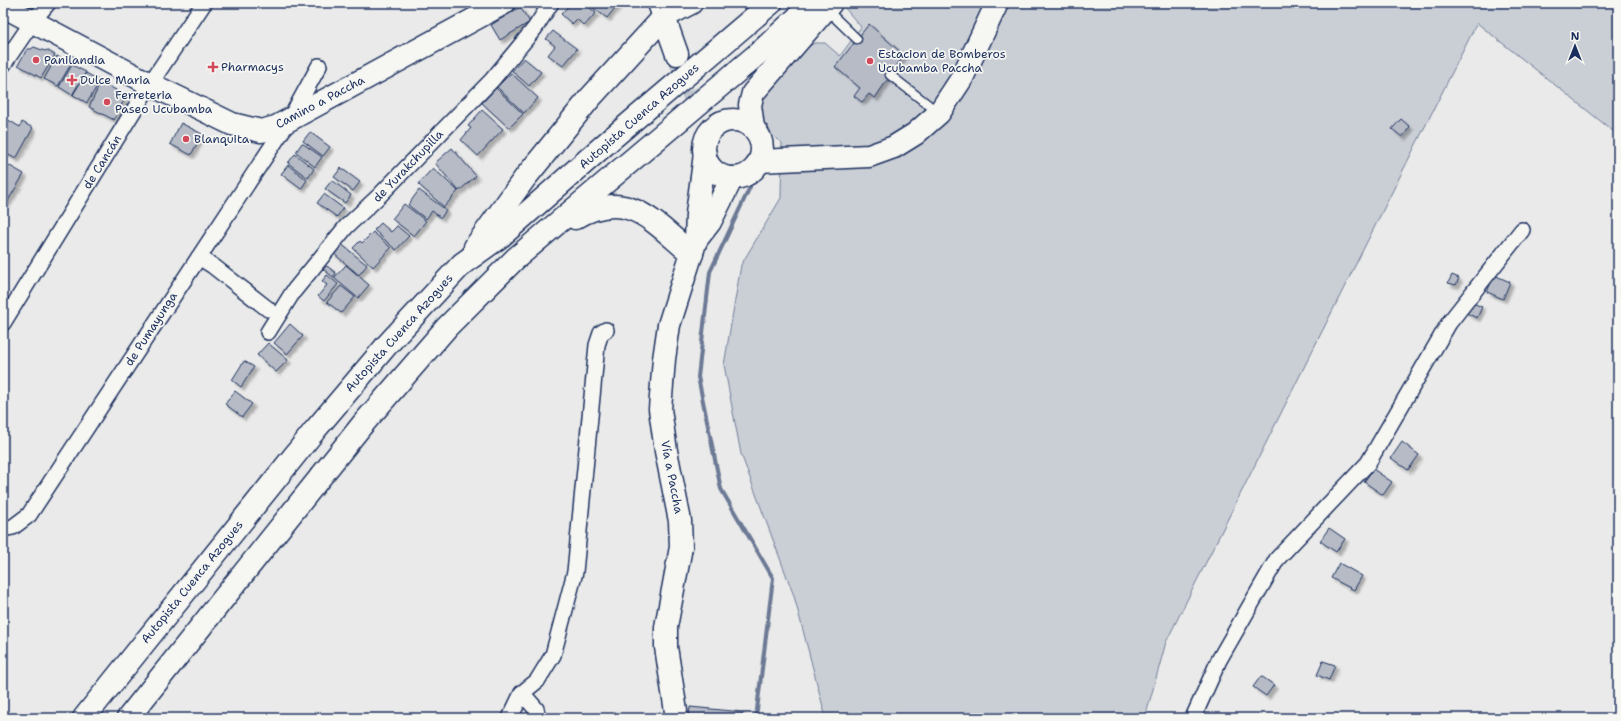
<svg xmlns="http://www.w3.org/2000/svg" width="1621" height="721" font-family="'Shantell Sans',sans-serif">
<defs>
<filter id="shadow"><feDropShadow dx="3.5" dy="3.5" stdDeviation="1" flood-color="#0004"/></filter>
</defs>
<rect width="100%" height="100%" fill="#e9eae9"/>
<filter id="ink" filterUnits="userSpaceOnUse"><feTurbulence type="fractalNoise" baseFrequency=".025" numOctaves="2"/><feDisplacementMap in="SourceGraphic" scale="8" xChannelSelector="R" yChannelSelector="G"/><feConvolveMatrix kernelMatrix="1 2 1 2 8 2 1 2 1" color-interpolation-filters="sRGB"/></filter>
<g filter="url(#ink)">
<path fill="#caced5" stroke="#727e9a" d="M847,3H1618V135L1477,23L1166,642L1145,718H826L794,596L741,454L724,365L741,265L781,198L782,143C763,130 762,123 759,102L785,70L808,47L814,43H825L840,56L861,27L844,7Z"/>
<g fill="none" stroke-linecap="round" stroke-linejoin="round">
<polyline stroke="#6c7995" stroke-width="4" points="750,187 710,272 698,377 721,489 773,578 756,718"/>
</g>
<g fill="#b6bbc6" stroke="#1b2f5e" filter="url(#shadow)">
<polygon points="571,3 584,3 596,13 584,26 577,19 572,24 561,14"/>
<polygon points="587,3 619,3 607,18"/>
<polygon points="520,7 530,22 500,40 491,25"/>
<polygon points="869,24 904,55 875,98 869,94 862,102 854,96 860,88 835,67"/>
<polygon points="553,31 577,49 563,66 548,55 555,46 546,39"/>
<polygon points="34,47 45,51 47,50 55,55 41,78 18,65 27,49 31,49"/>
<polygon points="57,56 71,64 58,86 44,79"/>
<polygon points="524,58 541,72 529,86 512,71"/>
<polygon points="72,65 86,72 72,95 59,87"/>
<polygon points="86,73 100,81 87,103 73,95"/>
<polygon points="511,73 538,98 524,113 497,87"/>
<polygon points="101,82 116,90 115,93 125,98 114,120 89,107"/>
<polygon points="496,88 523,114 509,128 482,103"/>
<polygon points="482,110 503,129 478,156 461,140 471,128 468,126"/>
<polygon points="3,117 20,127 22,122 33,128 16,159 3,152"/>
<polygon points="1401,119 1410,127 1402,137 1392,129"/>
<polygon points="181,123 202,134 191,155 170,144"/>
<polygon points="310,132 330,147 323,156 303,141"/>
<polygon points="302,143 322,157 315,167 296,152"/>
<polygon points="452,148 476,176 459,191 435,163"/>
<polygon points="295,154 314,169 308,178 288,163"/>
<polygon points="3,162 24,174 6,204 3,201"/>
<polygon points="288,165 307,180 301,189 281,174"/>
<polygon points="341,168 360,182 353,191 334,177"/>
<polygon points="433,168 458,191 444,207 418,184"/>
<polygon points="332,180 351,195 345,203 325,189"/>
<polygon points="419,190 446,210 441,218 432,211 426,219 408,205"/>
<polygon points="324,194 343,208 337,217 317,203"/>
<polygon points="404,204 426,221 414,236 392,219"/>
<polygon points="381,223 391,232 397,226 409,236 396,250 374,230"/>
<polygon points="373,232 391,248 373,267 353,248 360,241 362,243"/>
<polygon points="340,243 367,265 359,275 333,253"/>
<polygon points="346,265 369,285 358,298 334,278"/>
<polygon points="327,266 336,273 333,277 323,269"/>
<polygon points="327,275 338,284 324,301 318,296 327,285 322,281"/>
<polygon points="1452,275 1459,278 1456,285 1448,283"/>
<polygon points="1494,275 1510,282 1503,299 1487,292"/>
<polygon points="341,286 355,297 341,313 327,302"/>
<polygon points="1471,302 1482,307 1477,318 1466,313"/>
<polygon points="290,324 303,336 287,354 274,343"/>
<polygon points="268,343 288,360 276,372 257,355"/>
<polygon points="244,361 254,367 241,387 232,380"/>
<polygon points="235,391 252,404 242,417 225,404"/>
<polygon points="1402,442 1419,455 1408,470 1391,458"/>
<polygon points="1373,469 1392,482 1383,495 1364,482"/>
<polygon points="1329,528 1345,539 1336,552 1320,541"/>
<polygon points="1339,563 1362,576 1354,590 1331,578"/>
<polygon points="1323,661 1335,665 1329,680 1317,675"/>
<polygon points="1261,676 1274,685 1266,696 1253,687"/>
<polygon points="690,707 743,712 742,718 689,718"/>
</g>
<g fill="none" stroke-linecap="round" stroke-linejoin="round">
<polyline stroke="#c0c5cd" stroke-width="22" stroke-dasharray="22 11" stroke-linecap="butt" points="679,59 701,115"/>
<g stroke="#1b2f5e" stroke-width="11">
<g id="lane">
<polyline points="827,10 857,39"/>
<polyline points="890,75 939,113"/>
</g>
</g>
<g stroke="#1b2f5e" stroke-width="18">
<g id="street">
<polyline points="3,65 33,21 48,3"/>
<polyline points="199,257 213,266 268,309"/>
<polyline points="3,323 150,84 204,3"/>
<polyline points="268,332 293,292 346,227 379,196 492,80 535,28 551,3"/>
<polyline points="3,529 13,527 29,515 290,119 319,66"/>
<polyline points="510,718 522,693"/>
<polyline points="538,718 536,709 522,693 537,681 553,655 575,572 597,345 601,333 606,330"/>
<polyline points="1193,718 1219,660 1277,559 1368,463 1449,323 1522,230"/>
</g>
</g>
<g stroke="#1b2f5e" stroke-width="25">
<g id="secondary">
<polyline points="659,3 677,54"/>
<polyline points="3,6 150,84 232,124 261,131 276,127 504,3"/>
<circle cx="733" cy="149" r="29"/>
<polyline points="759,161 869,156 894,147 915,134 939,113 962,78 997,3"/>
<polyline points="696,240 710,222 732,178"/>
<polyline points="677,718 666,647 666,627 681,547 680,521 666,451 660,409 664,359 669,325 696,240 697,214 705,154"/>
</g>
</g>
<g stroke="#1b2f5e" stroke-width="25">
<g id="highway">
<polyline points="753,128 750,105 753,93 831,3"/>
<path d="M575,218C628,187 653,222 692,254"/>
<polyline points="475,247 525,178 590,98 664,17 691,3"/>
<polyline points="84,718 315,430 387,345 462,264 501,236 610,140 771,3"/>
<polyline points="128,718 362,425 447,327 515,259 760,52 813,3"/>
</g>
</g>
<use href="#lane" stroke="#f6f6f2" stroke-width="8"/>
<use href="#street" stroke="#f6f6f2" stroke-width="15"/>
<use href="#secondary" stroke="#f6f6f2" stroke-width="22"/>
<use href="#highway" stroke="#f6f6f2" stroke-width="22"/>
</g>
</g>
<g fill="#d1495b" stroke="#f6f6f2" stroke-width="1.5">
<circle cx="36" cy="60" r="4"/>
<circle cx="870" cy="61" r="4"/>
<path d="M211 61h4v4h4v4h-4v4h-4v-4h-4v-4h4z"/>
<path d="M70 74h4v4h4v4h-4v4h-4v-4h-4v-4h4z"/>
<circle cx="107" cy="102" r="4"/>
<circle cx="186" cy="139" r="4"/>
</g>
<g text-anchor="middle" stroke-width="3.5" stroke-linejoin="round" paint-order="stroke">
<g font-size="12" fill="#1b2f5e" stroke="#f6f6f2" text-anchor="start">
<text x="878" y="58">Estacion de Bomberos<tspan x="878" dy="14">Ucubamba Paccha</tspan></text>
<text x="44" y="64">Panilandia</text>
<text x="221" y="71">Pharmacys</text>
<text x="80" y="84">Dulce Maria</text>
<text x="115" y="99">Ferreteria<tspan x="115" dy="14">Paseo Ucubamba</tspan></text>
<text x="194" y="143">Blanquita</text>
</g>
<g font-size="12" fill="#1b2f5e" stroke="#f6f6f2">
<text transform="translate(320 102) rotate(-28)" y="4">Camino a Paccha</text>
<text transform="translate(639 116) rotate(-41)" y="4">Autopista Cuenca Azogues</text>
<text transform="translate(102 162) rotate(-58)" y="4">de Cancán</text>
<text transform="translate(408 166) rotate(-46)" y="4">de Yurakchupilla</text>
<text transform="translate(151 329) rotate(-57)" y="4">de Pumayunga</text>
<text transform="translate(399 333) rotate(-48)" y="4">Autopista Cuenca Azogues</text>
<text transform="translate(672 477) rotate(79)" y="4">Vía a Paccha</text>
<text transform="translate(192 582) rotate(-51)" y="4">Autopista Cuenca Azogues</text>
</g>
</g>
<rect width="1621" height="721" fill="none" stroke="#f6f6f2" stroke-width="16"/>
<rect x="8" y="8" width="1605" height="705" fill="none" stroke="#1b2f5e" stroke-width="1.5" filter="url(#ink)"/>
<g transform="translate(1575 46)" stroke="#f6f6f2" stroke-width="3" paint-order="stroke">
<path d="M0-3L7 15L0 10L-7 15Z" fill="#1b2f5e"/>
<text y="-6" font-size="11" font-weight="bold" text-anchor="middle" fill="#1b2f5e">N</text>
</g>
</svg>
